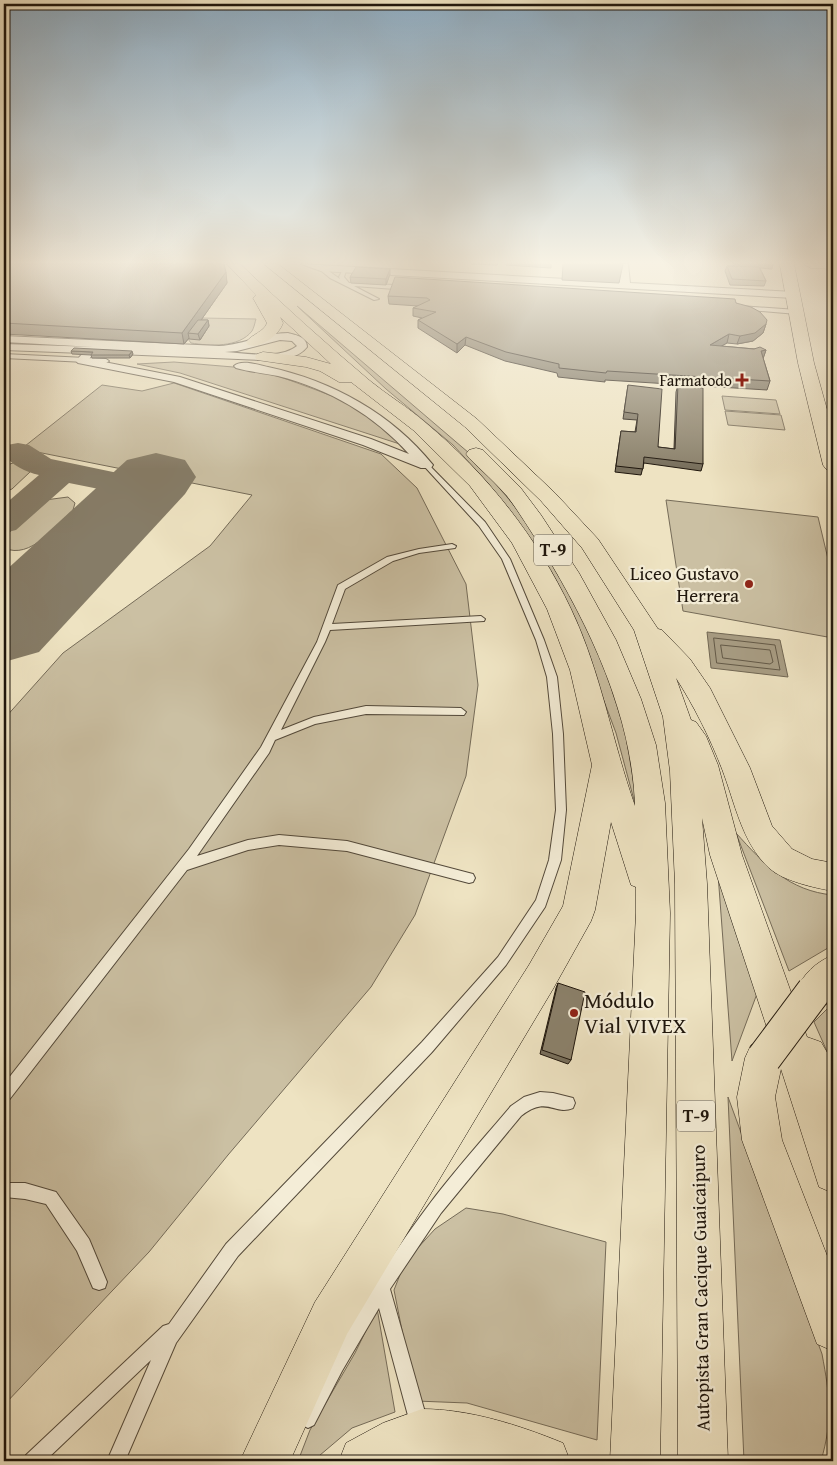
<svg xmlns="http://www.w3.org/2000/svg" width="837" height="1465" font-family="'Gentium Book Plus',serif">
<rect width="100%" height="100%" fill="#eee3c2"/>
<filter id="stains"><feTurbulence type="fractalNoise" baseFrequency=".004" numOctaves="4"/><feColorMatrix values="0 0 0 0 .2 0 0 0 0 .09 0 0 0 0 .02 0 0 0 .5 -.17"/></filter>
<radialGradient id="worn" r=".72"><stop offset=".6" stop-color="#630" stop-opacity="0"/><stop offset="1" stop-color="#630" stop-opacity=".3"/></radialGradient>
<g fill="#cbc0a3" stroke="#756b58">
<polygon points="297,306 469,453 513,504 545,548 601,656 625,731 641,826 616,733 583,645 520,524 487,482 453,445 386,389"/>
<path d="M203,318L256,319C255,322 254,328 252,331C239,348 209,346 191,343L188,339Z"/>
<polygon points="174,362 245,368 281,377 319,391 348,402 409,447 180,373 137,364"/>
<polygon points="174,383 381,454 417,488 466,584 478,685 466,776 415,915 371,987 228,1155 149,1252 4,1405 4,719 63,653 210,546 252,495 32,451 26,449 25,446 102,385 142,391"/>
<polygon points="722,396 776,400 780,414 725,410"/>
<polygon points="725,411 781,415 785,430 728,425"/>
<polygon points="16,462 24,463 31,471 12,489 4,492 4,466"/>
<path d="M68,497L75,503L73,510C55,526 31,560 4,548V537L45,500Z"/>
<polygon points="666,500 818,517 833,580 833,638 683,611"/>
<path d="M736,833C764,864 789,891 833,895V945L789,971Z"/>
<polygon points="718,874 758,991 732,1061"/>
<polygon points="833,1003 833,1065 814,1022"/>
<path d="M728,1097L822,1354C830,1397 833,1419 821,1461H744Z"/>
<polygon points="466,1208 503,1214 606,1242 597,1440 467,1403 416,1401 394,1290 405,1262 435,1229"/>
<polygon points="377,1308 395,1412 352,1428 313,1461 298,1461 310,1430 355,1353"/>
</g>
<polygon fill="#a89d84" stroke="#716754" points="707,632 780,640 788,677 711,668"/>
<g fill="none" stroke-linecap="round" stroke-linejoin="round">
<g stroke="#645a48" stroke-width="1">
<polygon points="714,638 775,645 780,670 717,663"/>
<polygon points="721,645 770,650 773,662 770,664 723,658"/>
</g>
<path fill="#867c67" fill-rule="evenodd" d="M18,443L29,445L51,459L156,481L160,488L156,495L144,498L69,483L16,530L4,533V505L39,475C26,472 11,465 4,454L7,445Z"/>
<polygon fill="#867c67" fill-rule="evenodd" points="156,453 185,460 196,477 185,494 39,652 4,662 4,572 127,460"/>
<g stroke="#53493a" stroke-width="2">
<g id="lane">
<polygon points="319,267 323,267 340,279 339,277 343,269 347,268 344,277 349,283 395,285 398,287 395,289 354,286 379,299 374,300 330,278 319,269"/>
<polygon points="740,306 797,310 800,312 797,314 738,309 737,308"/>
<polygon points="4,354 106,359 109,361 106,363 4,358"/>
<polygon points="424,464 428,464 485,522 510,559 544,640 557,677 563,734 566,810 561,860 545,907 506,965 432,1052 238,1256 176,1343 125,1461 107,1461 151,1360 45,1461 23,1461 26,1455 163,1326 169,1324 226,1244 422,1042 498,957 536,900 549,860 556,810 553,734 547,677 536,640 502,559 479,526 424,466"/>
<polygon points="452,544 456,546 455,548 419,553 393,561 345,589 332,624 481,616 485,619 484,621 330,630 325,642 281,730 314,717 366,706 461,708 466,712 464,715 366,714 315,724 275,740 269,753 197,856 248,840 279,835 347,841 469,873 473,874 475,878 473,882 469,883 347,851 279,845 248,850 187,870 9,1100 4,1102 4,1084 189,849 261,747 317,642 338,585 387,557 419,549"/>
<path d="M540,1092L553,1093L573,1098L575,1103L573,1108C554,1116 548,1095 521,1116L441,1213L390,1289L428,1423L425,1429L419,1432L413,1429L410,1423L379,1308L342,1371L314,1425L308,1428L302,1425L299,1419L302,1413C339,1340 381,1268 431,1202C456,1169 484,1138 511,1106L524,1097Z"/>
<polygon points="4,1183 25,1183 56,1192 89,1239 107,1282 105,1288 99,1290 93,1288 77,1251 46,1204 25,1199 4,1197"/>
</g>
</g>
<g stroke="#53493a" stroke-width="2">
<g id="street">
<polygon points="301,264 620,282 619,264 628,264 630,283 794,292 799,295 794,298 321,271"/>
<path d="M288,333C296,335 307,337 307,347C297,360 278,359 263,360L94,353L89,359L180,377L371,439L409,454C374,415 329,389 278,376C264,373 250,372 236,368L234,366C241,359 259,365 268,367C333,381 392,414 433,465L431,468H421L363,445L174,382L78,363L76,361L83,353L4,350V344L94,347L4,342V336L219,346C243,345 264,333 288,333ZM280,340L292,341L297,346C279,360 246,353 225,352L237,351Z"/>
</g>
</g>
<g stroke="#1f160c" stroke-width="1">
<polygon id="secondary" points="804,264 833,264 833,269 811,268"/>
</g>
<g stroke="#1f160c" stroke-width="1">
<polygon id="primary" points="780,264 794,264 814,363 833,431 833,471 826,469 823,465 798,363"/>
</g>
<g stroke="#1f160c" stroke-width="1">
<g id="highway">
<path d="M227,264H240C282,304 325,343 369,380C387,395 408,407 426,423C487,474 537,537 571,609C601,672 612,741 635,806C632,715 590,627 543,550C531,532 520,513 507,496C496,483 482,471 469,458L466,454L469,450L476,448L483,450L520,487L541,515L579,573L616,640L641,699L656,745L665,803L670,913L660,1461H610L636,913V887L631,885L611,822L595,910L591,921L553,989L347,1334L290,1461H240L315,1302L529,965L563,906L592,765L570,670L547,609L512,543L470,486L413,430L351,382H339L320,371L306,367L257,360L255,357L257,354L263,352L306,357L331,364L280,317L283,323C279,335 261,349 248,345L246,342C252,334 264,332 267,323L253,298L256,295Z"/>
<path d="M264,264H278L477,419L555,493L598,539L658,629L662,630L690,659L710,688L750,768L772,826L792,849L812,859L833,863V891C815,888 783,881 769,868C742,843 735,803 722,769C710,738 694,706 676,678L691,720L696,722L706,736L718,765L742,855L807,1037L821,1042L833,1063V1193L819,1187L781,1069L775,1097L782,1140L833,1271V1351L817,1344L742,1140L737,1097L745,1058L751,1045L764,1039L772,1043L710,855L702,818L707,884L728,1461H678L675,884L670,771L663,717L634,630L582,548L541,501L465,427Z"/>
<path d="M833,955V997L827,1004L814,1009L801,1004L796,991C803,974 816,962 833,955Z"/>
<path d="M422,1409C469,1409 519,1425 563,1443L570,1461H460L422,1457L410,1461H339L346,1443L383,1423Z"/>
</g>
</g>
<polyline stroke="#1f160c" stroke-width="2.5" stroke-dasharray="2.5 2" stroke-linecap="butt" points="831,513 833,524"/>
<use href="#lane" fill="#f4edd7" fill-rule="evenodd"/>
<use href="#street" fill="#f4edd7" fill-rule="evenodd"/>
<use href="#secondary" fill="#f4edd7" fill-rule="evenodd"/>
<use href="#primary" fill="#eee3c2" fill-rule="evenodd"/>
<use href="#highway" fill="#eee3c2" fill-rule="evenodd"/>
<g stroke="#1f160c" stroke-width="36" stroke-linecap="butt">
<polyline id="highway-bridge" points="764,1058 814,991"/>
</g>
<use href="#highway-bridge" stroke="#eee3c2" stroke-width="34"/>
</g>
<g fill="#786f5c" stroke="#1f160c">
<polygon points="4,264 224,264 227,283 201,320 208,320 209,326 200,340 189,339 189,338 184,344 4,334"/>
<polygon points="471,264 498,264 497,265"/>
<polygon points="506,264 551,264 551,268 506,265"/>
<polygon points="563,264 623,264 619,283 562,280"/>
<polygon points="733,264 773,264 772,269 760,268 766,281 764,286 730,285 725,271 727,266 734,266"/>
<polygon points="833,268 833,286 829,280"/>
<polygon points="390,274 386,285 351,283 350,277"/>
<polygon points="388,296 736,303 766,324 763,333 753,341 737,344 727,343 721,346 766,350 763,358 770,381 767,390 605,380 605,382 558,377 557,373 505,361 465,345 457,353 418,328 418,320 422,318 413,316 413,308 418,306 389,304"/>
<polygon points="71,351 133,354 130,358 92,358 91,355 72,354"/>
<polygon points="628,385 658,447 674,449 676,392 678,385 703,464 701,471 644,463 641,475 615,472 621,431 635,432 637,420 623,419"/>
<polygon points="558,983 571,1060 568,1064 540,1054 556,988"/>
</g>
<g fill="#615a4b" stroke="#1f160c">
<polygon points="390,269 390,274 386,285 386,279"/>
<polygon points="226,272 227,283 192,333 188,333 189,338 184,344 182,333"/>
<polygon points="208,320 209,326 200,340 198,334"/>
<polygon points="766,324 763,333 753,341 737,344 740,336"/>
<polygon points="729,334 727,343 707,354 710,345"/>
<polygon points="466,337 465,345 457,353 457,344"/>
<polygon points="766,350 763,359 761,351"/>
<polygon points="132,351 133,354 130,358 129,355"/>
</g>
<g fill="#8b816b" stroke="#1f160c">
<polygon points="4,264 224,264 226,272 182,333 4,323"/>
<polygon points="727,266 759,267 766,281 732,279"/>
<polygon points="356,267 390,269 386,279 350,277"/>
<polygon points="395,277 735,299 736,303 751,307 760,312 767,320 766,324 755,333 740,336 729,334 710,345 754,349 760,347 766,350 761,351 770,381 607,371 606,373 559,368 559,364 506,352 466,337 457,344 418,320 436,312 413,308 430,300 427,298 388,296"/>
<polygon points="198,320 208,320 198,334 188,333"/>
<polygon points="74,348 132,351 129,355 91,355 93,352 71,351"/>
<polygon points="628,385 662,389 658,447 675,449 678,385 703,388 703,464 644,457 643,469 616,466 621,431 636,432 638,414 624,412"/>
<polygon points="558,983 585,992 571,1060 542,1050"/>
</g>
<linearGradient id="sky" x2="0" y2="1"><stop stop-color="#8eabc0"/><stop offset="0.56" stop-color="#f7f2e4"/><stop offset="1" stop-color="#f7f2e4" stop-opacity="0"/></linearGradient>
<rect width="837" height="469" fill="url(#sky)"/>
<g fill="#8f2418" stroke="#f4edd7" stroke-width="2">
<path d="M739.5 372.5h5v5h5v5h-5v5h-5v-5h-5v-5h5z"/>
<circle cx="749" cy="584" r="5"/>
<circle cx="574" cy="1013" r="5"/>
</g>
<g text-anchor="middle" stroke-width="4.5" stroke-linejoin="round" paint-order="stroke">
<g font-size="16" fill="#1f160c" stroke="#f4edd7" text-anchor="end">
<text x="732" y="386">Farmatodo</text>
</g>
<g fill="#f4edd7" stroke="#5f5649" stroke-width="1">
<rect x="534" y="534.5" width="38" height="31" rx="4"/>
<rect x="677" y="1100.5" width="38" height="31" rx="4"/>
</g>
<g font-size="18" font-weight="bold" fill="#1f160c">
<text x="553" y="556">T-9</text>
<text x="696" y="1122">T-9</text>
</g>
<g font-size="19" fill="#1f160c" stroke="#f4edd7" text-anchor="end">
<text x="739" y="580">Liceo Gustavo<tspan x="739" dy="22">Herrera</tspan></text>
</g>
<g font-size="19" fill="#1f160c" stroke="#f4edd7">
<text transform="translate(700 1288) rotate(-91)" y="7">Autopista Gran Cacique Guaicaipuro</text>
</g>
<g font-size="22" fill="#1f160c" stroke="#f4edd7" text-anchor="start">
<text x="584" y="1008">Módulo<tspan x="584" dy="25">Vial VIVEX</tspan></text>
</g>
</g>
<rect width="837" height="1465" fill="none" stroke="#eee3c2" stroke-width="20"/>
<rect x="5" y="5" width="827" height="1455" fill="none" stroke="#1f160c" stroke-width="2.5"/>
<rect x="10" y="10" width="817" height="1445" fill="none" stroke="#1f160c"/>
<rect width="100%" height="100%" filter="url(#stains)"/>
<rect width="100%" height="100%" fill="url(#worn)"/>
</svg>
